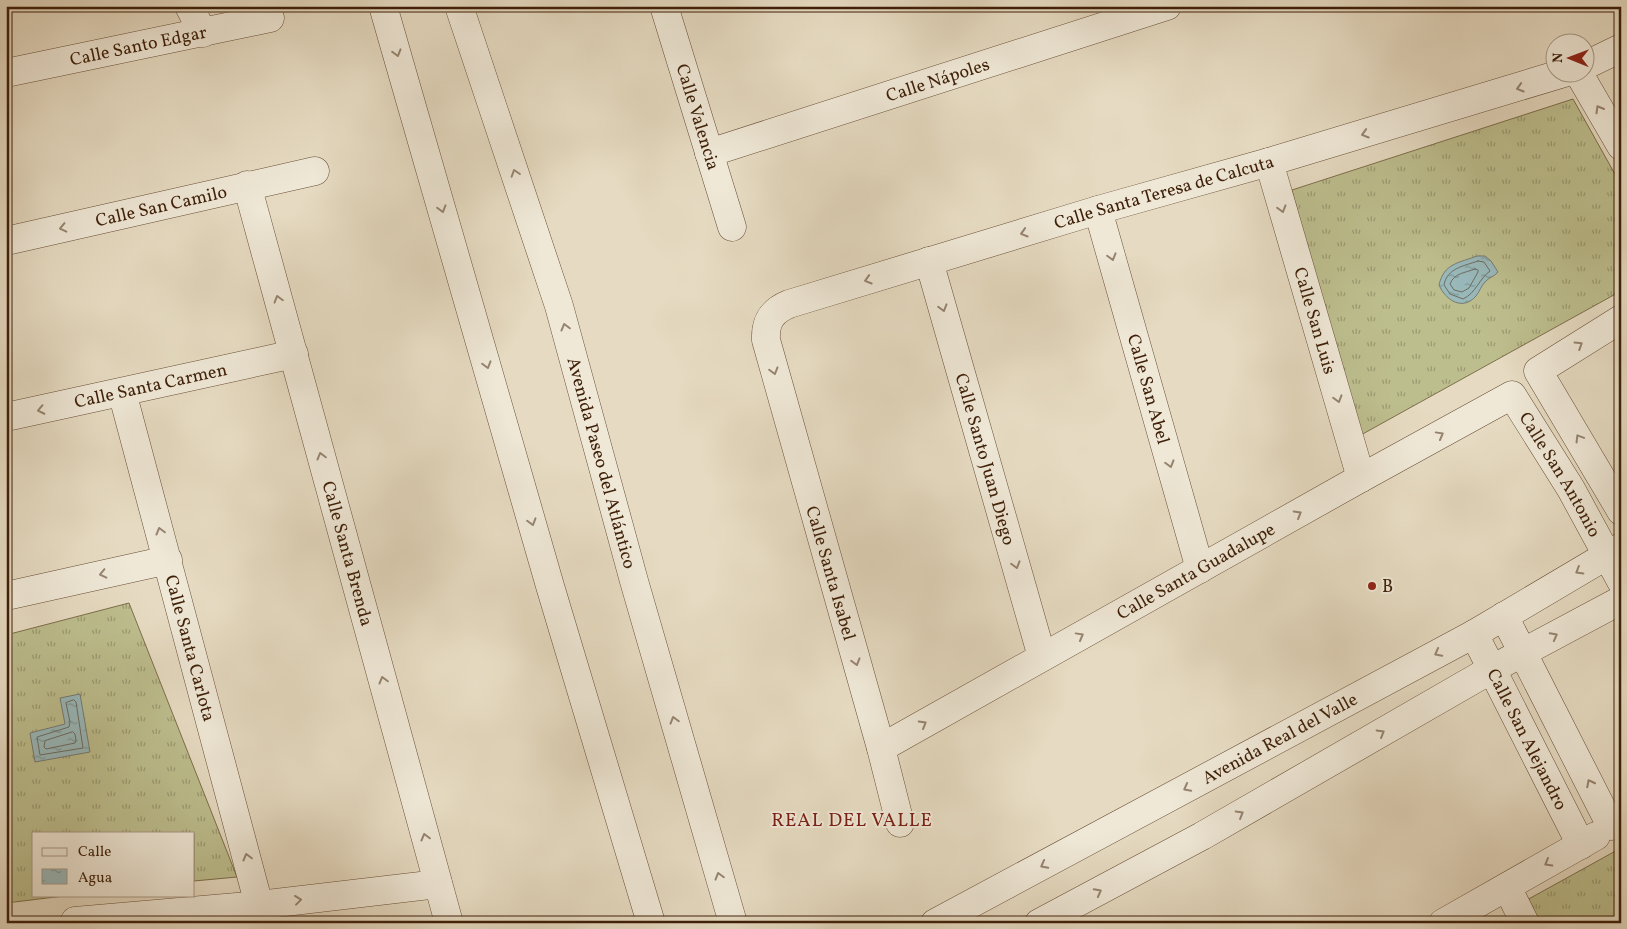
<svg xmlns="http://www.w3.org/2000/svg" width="1627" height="929" font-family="Vollkorn,serif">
<defs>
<pattern id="grass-tufts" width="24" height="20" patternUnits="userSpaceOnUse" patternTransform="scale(1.25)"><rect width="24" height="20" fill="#bdbe8e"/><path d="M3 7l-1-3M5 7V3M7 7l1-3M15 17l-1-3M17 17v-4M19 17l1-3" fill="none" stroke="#9b9a72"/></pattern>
<pattern id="water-ripples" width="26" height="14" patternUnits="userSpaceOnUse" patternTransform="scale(1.25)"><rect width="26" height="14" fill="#99b9bb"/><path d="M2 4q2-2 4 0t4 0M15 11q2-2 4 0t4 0" fill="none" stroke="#7e9696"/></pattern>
</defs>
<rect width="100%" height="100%" fill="#e6dbc2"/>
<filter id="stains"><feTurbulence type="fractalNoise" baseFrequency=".004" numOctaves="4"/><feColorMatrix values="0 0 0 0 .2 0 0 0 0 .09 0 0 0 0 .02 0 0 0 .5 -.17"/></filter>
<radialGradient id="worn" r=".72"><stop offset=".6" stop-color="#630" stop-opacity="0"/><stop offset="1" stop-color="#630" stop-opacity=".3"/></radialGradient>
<g fill="url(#grass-tufts)" stroke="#7e6e4b">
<polygon points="1573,99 1621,185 1621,291 1350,441 1292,190"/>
<polygon points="129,603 237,877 194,881 194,833 34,833 34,895 72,895 6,903 6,635"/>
<polygon points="1621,848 1621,923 1536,923 1525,901"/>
</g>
<g fill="url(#water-ripples)" stroke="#757b73">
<path d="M1477,256H1485L1491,261L1498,272C1494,277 1489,277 1485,282C1481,286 1480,291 1476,296C1463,311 1446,301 1439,285C1444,263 1459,263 1477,256Z"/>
<polygon points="80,694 90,752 35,762 30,733 65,724 60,698"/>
</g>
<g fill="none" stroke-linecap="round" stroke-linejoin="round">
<g stroke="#6c6c62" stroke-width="1">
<path d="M1478,261L1484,262L1490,271C1479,279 1476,293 1463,299L1450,294L1444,285C1447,268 1464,266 1478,261Z"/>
<path d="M1475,269L1478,270V272L1469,288L1462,292L1454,290L1450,284C1454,273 1465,273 1475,269Z"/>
<polygon points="74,700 76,702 83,748 40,755 37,737 69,727 70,722 66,703"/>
<polygon points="73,732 75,734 76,741 75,743 46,749 44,747 45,741"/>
</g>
<g stroke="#684e36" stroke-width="29">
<g id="minor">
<polyline points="189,6 203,33"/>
<path id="s1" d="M664,6L732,227"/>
<polyline points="1584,66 1621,48"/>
<polyline points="1578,72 1621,146"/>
<path id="s2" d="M6,73L270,18"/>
<path id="s3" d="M709,153L1167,6"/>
<path id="s4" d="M1269,162L1361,478"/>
<path id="s5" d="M247,185L449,923"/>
<path id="s6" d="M1098,210L1200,569"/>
<path id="s7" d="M6,241L315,171"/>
<path id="s8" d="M929,261L1042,657"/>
<polyline points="1621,319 1538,371 1621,511"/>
<path id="s9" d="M122,392L259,905"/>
<path id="s10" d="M6,417L294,354"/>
<polyline points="6,596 168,560"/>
<polyline points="1504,616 1611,826"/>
<path id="s11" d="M1474,634L1581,845"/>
<path id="s12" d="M881,748L1361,478L1512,395L1571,489L1621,581"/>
<path id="s13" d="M900,823L881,748L766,340C765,321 772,311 789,304L1098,210L1269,162L1567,72"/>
<polyline points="1507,887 1525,923"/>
<polyline points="75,923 75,921 259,905 438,884"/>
<polyline points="1443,923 1596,836"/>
</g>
</g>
<g stroke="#684e36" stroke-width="29">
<g id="tertiary">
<polyline points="383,6 550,586 651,923"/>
<path id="s14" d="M459,6L559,306L634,581L733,923"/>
<path id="s15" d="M935,923L1474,634L1621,547"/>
<polyline points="1039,923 1202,836 1492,669 1621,600"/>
</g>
</g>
<use href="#minor" stroke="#efe8d7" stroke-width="28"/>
<use href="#tertiary" stroke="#efe8d7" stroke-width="28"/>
</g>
<defs><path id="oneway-chevron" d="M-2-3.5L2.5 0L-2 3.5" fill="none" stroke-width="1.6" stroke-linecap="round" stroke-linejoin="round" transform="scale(1.25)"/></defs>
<g stroke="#968470">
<use href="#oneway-chevron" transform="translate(397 53) rotate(74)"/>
<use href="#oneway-chevron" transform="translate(1520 88) rotate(163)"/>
<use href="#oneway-chevron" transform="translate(1599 109) rotate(-120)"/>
<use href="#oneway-chevron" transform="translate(1365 134) rotate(163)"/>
<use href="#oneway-chevron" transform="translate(515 173) rotate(-108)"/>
<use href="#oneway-chevron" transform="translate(442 209) rotate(74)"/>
<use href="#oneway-chevron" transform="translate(1282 209) rotate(74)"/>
<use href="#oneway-chevron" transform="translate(63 228) rotate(167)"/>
<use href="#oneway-chevron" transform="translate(1024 233) rotate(163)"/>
<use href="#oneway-chevron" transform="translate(1112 257) rotate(74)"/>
<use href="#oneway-chevron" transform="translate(868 280) rotate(163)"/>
<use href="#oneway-chevron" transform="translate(278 299) rotate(-106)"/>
<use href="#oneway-chevron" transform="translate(943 308) rotate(74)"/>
<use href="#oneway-chevron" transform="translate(565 327) rotate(-105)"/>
<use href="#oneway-chevron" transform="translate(1579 345) rotate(-32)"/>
<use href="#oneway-chevron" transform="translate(487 365) rotate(74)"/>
<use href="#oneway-chevron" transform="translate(774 371) rotate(74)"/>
<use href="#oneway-chevron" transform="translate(1338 399) rotate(74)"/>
<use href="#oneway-chevron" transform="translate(41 410) rotate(168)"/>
<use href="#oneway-chevron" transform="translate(1440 435) rotate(-29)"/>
<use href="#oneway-chevron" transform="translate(1579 438) rotate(-121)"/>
<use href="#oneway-chevron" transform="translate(321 456) rotate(-105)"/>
<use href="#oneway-chevron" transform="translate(1170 464) rotate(74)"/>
<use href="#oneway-chevron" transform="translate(1298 514) rotate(-30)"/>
<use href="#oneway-chevron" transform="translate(532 522) rotate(74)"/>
<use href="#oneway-chevron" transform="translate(160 531) rotate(-105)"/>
<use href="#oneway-chevron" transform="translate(1016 565) rotate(74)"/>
<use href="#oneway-chevron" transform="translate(1579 571) rotate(149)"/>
<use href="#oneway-chevron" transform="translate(103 574) rotate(167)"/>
<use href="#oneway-chevron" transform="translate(1080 636) rotate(-29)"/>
<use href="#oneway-chevron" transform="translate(1554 636) rotate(-28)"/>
<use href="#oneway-chevron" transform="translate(1438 653) rotate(152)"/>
<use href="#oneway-chevron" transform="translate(856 662) rotate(74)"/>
<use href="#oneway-chevron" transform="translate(383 680) rotate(-105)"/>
<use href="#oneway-chevron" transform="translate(674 720) rotate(-106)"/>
<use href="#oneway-chevron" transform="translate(923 724) rotate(-30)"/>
<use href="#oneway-chevron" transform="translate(1381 733) rotate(-30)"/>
<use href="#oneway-chevron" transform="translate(1590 783) rotate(-117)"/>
<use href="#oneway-chevron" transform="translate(1187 788) rotate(152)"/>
<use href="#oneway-chevron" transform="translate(1240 814) rotate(-30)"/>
<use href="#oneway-chevron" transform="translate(425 837) rotate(-105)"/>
<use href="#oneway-chevron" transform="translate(247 857) rotate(-105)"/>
<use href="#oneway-chevron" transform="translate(1548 863) rotate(150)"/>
<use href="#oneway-chevron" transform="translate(1044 865) rotate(152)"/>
<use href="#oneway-chevron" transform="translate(719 876) rotate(-106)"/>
<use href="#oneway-chevron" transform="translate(1098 892) rotate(-28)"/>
<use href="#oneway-chevron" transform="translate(298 900) rotate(-7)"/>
</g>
<circle fill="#8f2418" stroke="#efe8d7" stroke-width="2" cx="1372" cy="586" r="5"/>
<g text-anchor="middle" stroke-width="4" stroke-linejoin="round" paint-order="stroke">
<g font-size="18" fill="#3e1f08" stroke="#efe8d7">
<text dy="6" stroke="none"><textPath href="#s2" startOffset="135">Calle Santo Edgar</textPath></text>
<text dy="6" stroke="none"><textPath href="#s3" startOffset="240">Calle Nápoles</textPath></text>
<text dy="6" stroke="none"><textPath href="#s1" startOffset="116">Calle Valencia</textPath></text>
<text dy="6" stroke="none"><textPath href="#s13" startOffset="939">Calle Santa Teresa de Calcuta</textPath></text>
<text dy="6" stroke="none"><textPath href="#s7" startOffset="159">Calle San Camilo</textPath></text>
<text dy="6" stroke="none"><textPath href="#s4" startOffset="165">Calle San Luis</textPath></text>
<text dy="6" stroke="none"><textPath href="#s10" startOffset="148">Calle Santa Carmen</textPath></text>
<text dy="6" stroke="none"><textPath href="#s6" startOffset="186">Calle San Abel</textPath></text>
<text dy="6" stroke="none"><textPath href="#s8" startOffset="206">Calle Santo Juan Diego</textPath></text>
<text dy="6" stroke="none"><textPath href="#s14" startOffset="479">Avenida Paseo del Atlántico</textPath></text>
<text dy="6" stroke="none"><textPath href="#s12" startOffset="816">Calle San Antonio</textPath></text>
<text dy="6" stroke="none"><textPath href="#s5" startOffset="382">Calle Santa Brenda</textPath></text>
<text dy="6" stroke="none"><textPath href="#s12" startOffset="361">Calle Santa Guadalupe</textPath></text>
<text transform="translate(831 573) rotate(74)" y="6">Calle Santa Isabel</text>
<text dy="6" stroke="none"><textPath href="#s9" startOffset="265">Calle Santa Carlota</textPath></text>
<text dy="6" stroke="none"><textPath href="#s15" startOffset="391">Avenida Real del Valle</textPath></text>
<text dy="6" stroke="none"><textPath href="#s11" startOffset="118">Calle San Alejandro</textPath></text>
</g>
<g font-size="18" fill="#3e1f08" stroke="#efe8d7" text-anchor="start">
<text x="1382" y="592">B</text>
</g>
<g font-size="19" letter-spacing="1" fill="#7a1f14" stroke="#efe8d7">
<text x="852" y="826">REAL DEL VALLE</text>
</g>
</g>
<rect width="1627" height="929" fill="none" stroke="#e6dbc2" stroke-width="25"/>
<rect x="8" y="8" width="1612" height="914" fill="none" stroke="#3e1f08" stroke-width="2.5"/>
<rect x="12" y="12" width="1602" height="904" fill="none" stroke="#3e1f08"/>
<rect x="32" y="832" width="162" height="65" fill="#efe8d7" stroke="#a89884"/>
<rect x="42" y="848" width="25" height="8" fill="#efe8d7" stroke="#a89884"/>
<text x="78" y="856" font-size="15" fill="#3e1f08">Calle</text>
<rect x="42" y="869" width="25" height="15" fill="url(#water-ripples)" stroke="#a89884"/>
<text x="78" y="882" font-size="15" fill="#3e1f08">Agua</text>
<g transform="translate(1570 58) rotate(271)"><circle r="24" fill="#efe8d7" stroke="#a89884"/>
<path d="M0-4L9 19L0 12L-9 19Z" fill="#8f2418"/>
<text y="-8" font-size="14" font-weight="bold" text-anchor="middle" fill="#3e1f08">N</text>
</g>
<rect width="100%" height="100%" filter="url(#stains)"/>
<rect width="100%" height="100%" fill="url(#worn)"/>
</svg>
